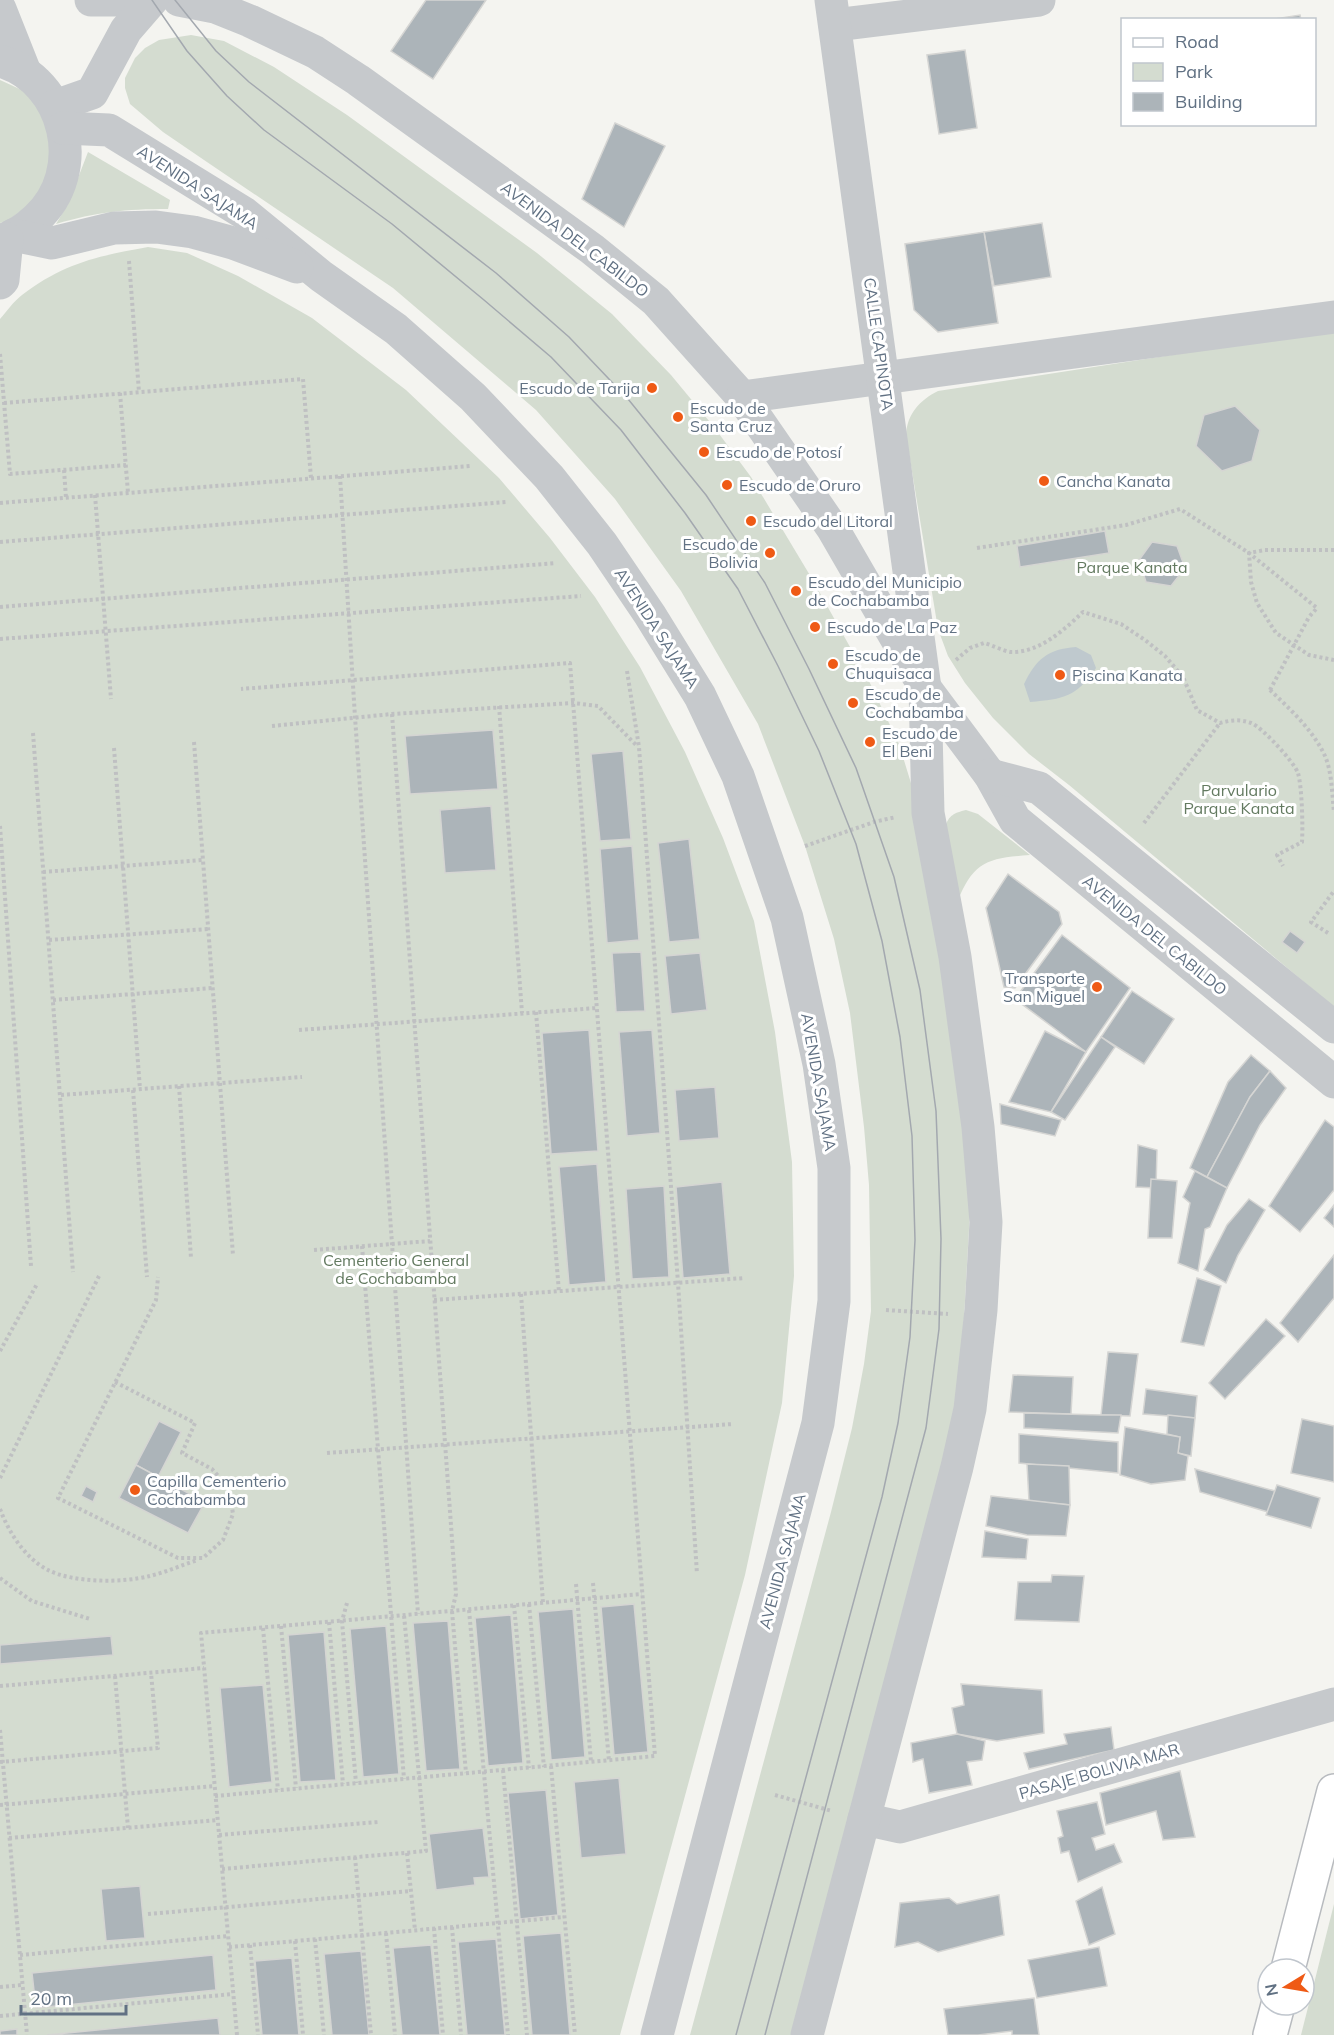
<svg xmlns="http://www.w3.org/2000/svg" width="1334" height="2035" font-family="Mulish,sans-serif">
<rect width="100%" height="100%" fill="#f4f4f0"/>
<g fill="#d4dcd0">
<polygon points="191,35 224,41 274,67 347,115 537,253 612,314 671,375 714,427 751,477 811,577 869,681 899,744 918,806 972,1175 959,1408 792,2035 690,2035 831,1512 852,1428 864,1364 871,1311 869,1185 864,1127 850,1013 834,939 805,846 758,724 681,591 615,499 536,410 393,288 204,160 163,132 130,104 125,88 125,78 135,58 145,48 159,40"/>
<polygon points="0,80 24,91 39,104 56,141 40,197 7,221 0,223"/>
<path d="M88,152L170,200L168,209C126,209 96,212 56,224L68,204Z"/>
<path d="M148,247L187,253L238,276L312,318L406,390L499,478L550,538L595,597L640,667L685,752L723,838L754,921L775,1032L792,1162L794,1276L782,1403L745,1575L620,2035H0V319C7,311 14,301 22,295C64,263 98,256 148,247Z"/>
<path d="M1334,330V1007L1069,785L1029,754L993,718L965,683L948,656L938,629L906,435C907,414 920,400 938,391Z"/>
<path d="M966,810L978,814L1030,855C988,858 973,861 957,903L945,827C949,815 954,813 966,810Z"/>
<polygon points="1334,1904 1334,2035 1301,2035"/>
</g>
<path fill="#bfc9ce" d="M1076,647L1091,655L1096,668C1076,697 1064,699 1030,702L1024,684C1036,659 1048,649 1076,647Z"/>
<g fill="#acb4b9" stroke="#d5d5d3" stroke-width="1.5">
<polygon points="426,0 486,0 433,79 391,51"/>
<polygon points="1300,15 1301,20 1268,20"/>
<polygon points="965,50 977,128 939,134 927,55"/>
<polygon points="615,123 665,146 624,227 582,199"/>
<polygon points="1042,223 1051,277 994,286 984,232"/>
<polygon points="984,232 998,323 938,332 914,310 905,244"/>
<polygon points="1235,406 1260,430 1252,461 1222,471 1196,446 1204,415"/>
<polygon points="1105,531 1109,553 1020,567 1017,546"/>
<polygon points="1152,542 1177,546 1185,568 1171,586 1146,582 1139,560"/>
<polygon points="493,730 498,789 410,794 405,736"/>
<polygon points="623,751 631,839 600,841 591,754"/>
<polygon points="491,806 496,870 445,873 440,810"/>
<polygon points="689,839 700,939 669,942 658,843"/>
<polygon points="632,846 639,940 607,943 600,849"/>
<polygon points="1008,874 1059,912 1062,924 1015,988 1004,987 986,908"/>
<polygon points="1290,931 1305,942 1297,953 1282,942"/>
<polygon points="1062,935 1130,988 1086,1052 1015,999"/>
<polygon points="641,952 645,1011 616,1012 612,953"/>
<polygon points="700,953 707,1010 671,1014 665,956"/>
<polygon points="1132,991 1174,1019 1144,1064 1101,1037"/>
<polygon points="589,1030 598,1151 551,1154 542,1033"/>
<polygon points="652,1030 660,1133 627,1136 619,1032"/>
<polygon points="1045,1031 1086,1052 1051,1112 1009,1102"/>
<polygon points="1101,1037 1115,1047 1065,1120 1051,1112"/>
<polygon points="1251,1055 1270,1071 1250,1097 1207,1177 1190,1168 1228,1082"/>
<polygon points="1270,1071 1286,1088 1260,1125 1227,1188 1207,1177 1250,1097"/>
<polygon points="715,1087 719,1138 679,1141 675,1090"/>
<polygon points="1000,1104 1061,1120 1055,1136 1001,1124"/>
<polygon points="1325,1120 1334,1127 1334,1190 1300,1232 1269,1206"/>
<polygon points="1138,1145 1157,1150 1156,1188 1136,1187"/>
<polygon points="597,1164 606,1282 569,1285 559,1167"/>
<polygon points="1195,1171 1227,1188 1210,1227 1205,1229 1198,1271 1178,1263 1190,1203 1183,1197"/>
<polygon points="1151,1179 1177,1181 1172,1238 1148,1238"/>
<polygon points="722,1182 730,1274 683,1278 676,1187"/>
<polygon points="664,1186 669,1277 632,1279 626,1189"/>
<polygon points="1249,1199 1265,1210 1238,1255 1226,1283 1204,1270 1227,1225"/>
<polygon points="1334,1205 1334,1227 1324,1218"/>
<polygon points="1334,1255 1334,1298 1298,1342 1280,1323"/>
<polygon points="1197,1278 1221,1286 1204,1346 1181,1342"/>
<polygon points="1266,1319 1285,1336 1225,1399 1209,1383"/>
<polygon points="1108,1352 1138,1354 1130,1416 1101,1415"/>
<polygon points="1013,1375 1073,1377 1071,1414 1009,1412"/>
<polygon points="1146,1389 1197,1396 1195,1418 1143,1414"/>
<polygon points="1024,1413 1101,1415 1121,1415 1118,1433 1024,1428"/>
<polygon points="1168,1415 1195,1418 1191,1456 1178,1453 1180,1437 1167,1434"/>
<polygon points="1302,1419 1334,1426 1334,1482 1291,1473"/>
<polygon points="159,1421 181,1432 158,1477 136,1465"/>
<polygon points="1125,1427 1180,1437 1178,1453 1188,1456 1185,1480 1151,1484 1120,1475"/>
<polygon points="1019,1434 1118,1442 1118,1473 1019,1463"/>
<polygon points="1027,1464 1069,1466 1070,1505 1029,1501"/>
<polygon points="136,1465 205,1502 188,1533 119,1498"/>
<polygon points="1195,1469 1275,1491 1268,1512 1200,1492"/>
<polygon points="1277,1485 1320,1498 1311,1528 1266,1515"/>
<polygon points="86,1486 97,1492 93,1502 81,1496"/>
<polygon points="991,1496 1070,1505 1066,1536 1027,1535 986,1526"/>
<polygon points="985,1531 1028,1539 1026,1559 982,1557"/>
<polygon points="1052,1575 1084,1576 1079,1622 1015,1620 1018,1582 1051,1582"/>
<polygon points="634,1604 648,1752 614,1755 601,1607"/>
<polygon points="573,1609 585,1757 551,1760 538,1612"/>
<polygon points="511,1615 523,1763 488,1766 475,1618"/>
<polygon points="448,1621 460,1769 426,1771 413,1623"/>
<polygon points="386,1626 399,1774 363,1777 350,1629"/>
<polygon points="324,1632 336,1780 300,1782 288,1635"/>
<polygon points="111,1636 113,1655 0,1664 0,1645"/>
<polygon points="961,1684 1042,1690 1044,1733 997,1741 957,1734 952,1708 964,1705"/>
<polygon points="263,1685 272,1782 229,1787 220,1688"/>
<polygon points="1111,1727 1114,1750 1029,1769 1024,1753 1067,1744 1064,1734"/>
<polygon points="957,1734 985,1741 982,1760 967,1762 972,1785 929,1793 923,1759 913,1762 911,1743"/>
<polygon points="1180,1771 1195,1837 1163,1840 1156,1811 1106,1825 1100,1793"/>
<polygon points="619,1778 626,1854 581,1858 574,1782"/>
<polygon points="546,1790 558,1915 520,1919 508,1793"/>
<polygon points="1097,1802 1105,1834 1092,1838 1096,1850 1114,1844 1122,1862 1078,1882 1069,1851 1061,1853 1058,1838 1063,1836 1057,1811"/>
<polygon points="483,1828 489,1877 474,1878 475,1885 436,1890 429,1834"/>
<polygon points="140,1886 145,1938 106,1941 101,1889"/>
<polygon points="1102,1887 1115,1934 1089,1945 1076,1901"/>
<polygon points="999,1895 1004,1935 938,1952 918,1942 895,1947 900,1903 949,1898 957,1904"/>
<polygon points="561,1933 570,2035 532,2035 523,1936"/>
<polygon points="496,1939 505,2035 467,2035 458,1942"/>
<polygon points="431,1945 440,2035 402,2035 393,1948"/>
<polygon points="1099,1947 1107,1986 1037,1998 1028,1960"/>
<polygon points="361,1951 369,2035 332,2035 324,1954"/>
<polygon points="213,1955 216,1990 36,2008 32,1973"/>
<polygon points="292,1958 299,2035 262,2035 255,1961"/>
<polygon points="1034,1998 1039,2035 1012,2035 1012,2031 978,2035 948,2035 944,2009"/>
<polygon points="218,2018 220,2035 47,2035"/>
<polygon points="17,2029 17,2035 0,2035 0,2031"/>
</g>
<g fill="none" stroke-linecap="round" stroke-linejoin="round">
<g stroke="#b8bbbf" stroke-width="36">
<g id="major">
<polyline points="1288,1969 1334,1791"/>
<polyline points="1270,2035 1278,2005"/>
</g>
</g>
<g stroke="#bfc0c2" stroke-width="4" stroke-dasharray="3 3" stroke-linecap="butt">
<polyline points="129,261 139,392"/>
<polyline points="0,354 10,474 126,465"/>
<polyline points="120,393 128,493"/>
<polyline points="4,403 303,379 311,478"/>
<polyline points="64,470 66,498"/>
<polyline points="340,476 355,717 418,1614"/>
<polyline points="95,495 111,699"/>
<polyline points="0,503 471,466"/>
<polyline points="0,542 506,502"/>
<polyline points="977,548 1126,525 1180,509 1249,553 1317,608 1309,617"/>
<polyline points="1334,550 1265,550 1249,553 1251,582 1257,603 1276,633 1309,655 1334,660"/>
<polyline points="0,607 556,563"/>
<polyline points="0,639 581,596"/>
<path d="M956,660L970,648L984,643C992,645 1003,651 1011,652C1039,653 1064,630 1083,612L1121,624L1145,640L1165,656L1183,677L1197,710L1220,723C1231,720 1240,719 1251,723C1262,727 1294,762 1298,773C1302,787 1303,827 1302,842L1277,855L1283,866"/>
<polyline points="627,671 639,747 678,1283 697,1574"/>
<path d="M1270,690C1290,709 1313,730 1325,756C1332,772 1332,794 1334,812"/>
<polyline points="499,706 522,1013"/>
<polyline points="392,714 456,1594 452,1611 466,1773"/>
<polyline points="272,726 392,714 573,703 598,706 637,746"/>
<polyline points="33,733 73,1272"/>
<polyline points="194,742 233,1255"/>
<polyline points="114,748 140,1089"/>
<polyline points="1144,823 1220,723"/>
<polyline points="0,826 31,1266"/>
<polyline points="805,846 874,822 896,817"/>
<polyline points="43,872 203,860"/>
<polyline points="1328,933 1311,922 1334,891"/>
<polyline points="49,940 208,929"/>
<polyline points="53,1000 213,988"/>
<polyline points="536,1012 559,1292"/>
<polyline points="299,1030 597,1008"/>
<polyline points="179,1086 191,1258"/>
<polyline points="133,1090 147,1277"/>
<polyline points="61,1095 302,1077"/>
<polyline points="362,1246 404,1779"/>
<polyline points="314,1250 430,1241"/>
<polyline points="521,1294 543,1603"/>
<polyline points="434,1300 745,1278"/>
<polyline points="886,1310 948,1314"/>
<polyline points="0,1351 37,1284"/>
<polyline points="115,1382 195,1423 182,1453 212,1469 229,1488 233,1514 223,1540 203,1558 178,1558 58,1498 156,1300 158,1277"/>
<polyline points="327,1453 733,1424"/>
<polyline points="0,1478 99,1276"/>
<path d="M0,1509C9,1533 25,1558 48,1570C74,1583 122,1583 150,1576C166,1572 182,1565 198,1560"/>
<polyline points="0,1578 32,1601 90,1619"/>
<polyline points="593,1583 609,1761"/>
<polyline points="576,1584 591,1762"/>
<polyline points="347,1603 342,1621 356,1783"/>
<polyline points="529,1604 544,1767"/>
<polyline points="514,1605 529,1768"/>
<polyline points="469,1610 508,2035"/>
<polyline points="329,1622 343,1784"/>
<polyline points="281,1626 296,1788"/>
<polyline points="263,1628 278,1790"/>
<polyline points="115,1676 128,1828"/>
<polyline points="0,1686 204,1668"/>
<polyline points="0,1730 27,2035"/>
<polyline points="0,1762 158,1748 151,1673"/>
<polyline points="551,1766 575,2035"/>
<polyline points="503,1770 527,2035"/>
<polyline points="775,1795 832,1811"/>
<polyline points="215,1796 655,1756 570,663 241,689"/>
<polyline points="0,1805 214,1786"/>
<polyline points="219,1835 379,1822"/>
<polyline points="9,1838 218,1820"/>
<polyline points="407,1853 415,1930"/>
<polyline points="355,1857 371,2035"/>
<polyline points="222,1869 426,1851 404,1615"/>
<polyline points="148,1914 411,1891"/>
<polyline points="452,1927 461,2035"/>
<polyline points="434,1928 443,2035"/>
<polyline points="386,1933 395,2035"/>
<polyline points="315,1939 324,2035"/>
<polyline points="295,1941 303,2035"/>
<polyline points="250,1945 258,2035"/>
<polyline points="229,1947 564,1917"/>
<polyline points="20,1955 228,1936"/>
<polyline points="0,1987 22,1985"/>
<polyline points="0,2016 233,1994"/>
<polyline points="237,2035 201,1633 642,1594"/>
</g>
<g stroke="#c6c9cc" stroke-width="33">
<polyline points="91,0 130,0"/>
<polyline points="179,0 215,7 250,21 315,52 358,80 479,167 592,249 656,301 742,397 833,529 925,688 990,775 1015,820 1334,1082"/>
<polyline points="0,9 25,72"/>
<polyline points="835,25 1039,0"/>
<path d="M0,61C67,80 88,172 36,219C26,228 14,237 1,240"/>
<polyline points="55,106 92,93 126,30 152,0"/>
<polyline points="63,128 109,130 244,213 321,276 396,329 473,397 549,477 602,544 650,615 700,696 738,776 787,918 819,1064 834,1168 834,1301 818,1423 657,2035"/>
<polyline points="13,235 52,243 114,228 156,227 193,232 233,243 297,267"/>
<polyline points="0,283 3,280 7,239"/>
<polyline points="742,397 1334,317"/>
<polyline points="990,775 1039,788 1334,1027"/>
<polyline points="864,1819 900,1827 1334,1704"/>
<polyline points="807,2035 957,1467 970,1409 981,1310 986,1222 978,1127 955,957 928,813 925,688 831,0"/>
</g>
<use href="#major" stroke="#fff" stroke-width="33"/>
<g stroke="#a3a8af" stroke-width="1.5">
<polyline points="152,0 187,51 227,96 264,130 392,224 484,300 551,357 621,430 685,513 738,589 778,666 819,751 856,844 882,941 900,1037 912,1136 915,1240 910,1337 898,1423 882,1497 736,2035"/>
<polyline points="175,0 216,51 249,82 496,273 569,337 628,399 706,495 765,583 809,669 856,768 894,877 920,990 936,1111 941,1239 939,1329 926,1428 765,2035"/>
</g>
<polyline stroke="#bfc0c2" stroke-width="4" stroke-dasharray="3 3" stroke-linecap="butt" points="1270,690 1309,617"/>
</g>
<g fill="#ef5a15" stroke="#fff" stroke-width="2">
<circle cx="652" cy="388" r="6"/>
<circle cx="678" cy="417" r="6"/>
<circle cx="704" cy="452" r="6"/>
<circle cx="1044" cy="481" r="6"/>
<circle cx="727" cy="485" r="6"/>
<circle cx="751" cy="521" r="6"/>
<circle cx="770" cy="553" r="6"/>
<circle cx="796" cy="591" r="6"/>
<circle cx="815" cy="627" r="6"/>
<circle cx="833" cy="664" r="6"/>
<circle cx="1060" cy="675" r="6"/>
<circle cx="853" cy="703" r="6"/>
<circle cx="870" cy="742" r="6"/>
<circle cx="1097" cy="987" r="6"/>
<circle cx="135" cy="1490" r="6"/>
</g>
<g text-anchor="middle" stroke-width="6" stroke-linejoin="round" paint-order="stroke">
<g font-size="16" fill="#617183" stroke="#fff">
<text transform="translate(198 187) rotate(33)" y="6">AVENIDA SAJAMA</text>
<text transform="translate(575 239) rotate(37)" y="6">AVENIDA DEL CABILDO</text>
<text transform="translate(879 344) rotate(82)" y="6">CALLE CAPINOTA</text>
<text transform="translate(657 628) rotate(57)" y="6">AVENIDA SAJAMA</text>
<text transform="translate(1155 935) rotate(39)" y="6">AVENIDA DEL CABILDO</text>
<text transform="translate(819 1082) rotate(80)" y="6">AVENIDA SAJAMA</text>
<text transform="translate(782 1561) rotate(-75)" y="6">AVENIDA SAJAMA</text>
<text transform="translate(1099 1771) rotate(-16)" y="6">PASAJE BOLIVIA MAR</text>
</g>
<g font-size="16" fill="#617183" stroke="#fff" text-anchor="start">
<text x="640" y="394" text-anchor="end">Escudo de Tarija</text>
<text x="690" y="414">Escudo de<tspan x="690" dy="18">Santa Cruz</tspan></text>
<text x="716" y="458">Escudo de Potosí</text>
<text x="1056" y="487">Cancha Kanata</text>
<text x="739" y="491">Escudo de Oruro</text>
<text x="763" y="527">Escudo del Litoral</text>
<text x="758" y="550" text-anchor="end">Escudo de<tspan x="758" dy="18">Bolivia</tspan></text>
<text x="808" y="588">Escudo del Municipio<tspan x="808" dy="18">de Cochabamba</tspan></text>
<text x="827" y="633">Escudo de La Paz</text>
<text x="845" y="661">Escudo de<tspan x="845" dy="18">Chuquisaca</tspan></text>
<text x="1072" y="681">Piscina Kanata</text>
<text x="865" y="700">Escudo de<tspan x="865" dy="18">Cochabamba</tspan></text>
<text x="882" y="739">Escudo de<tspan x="882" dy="18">El Beni</tspan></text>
<text x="1085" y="984" text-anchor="end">Transporte<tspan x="1085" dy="18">San Miguel</tspan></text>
<text x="147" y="1487">Capilla Cementerio<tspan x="147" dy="18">Cochabamba</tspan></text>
</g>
<g font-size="16" fill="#637a60" stroke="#fff">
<text x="1132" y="573">Parque Kanata</text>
<text x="1239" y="796">Parvulario<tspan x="1239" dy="18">Parque Kanata</tspan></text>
<text x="396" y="1266">Cementerio General<tspan x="396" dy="18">de Cochabamba</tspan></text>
</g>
</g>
<rect x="1121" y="18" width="195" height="108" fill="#ffffff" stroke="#c0c6cd" stroke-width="1.5"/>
<rect x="1133" y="38" width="30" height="9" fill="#ffffff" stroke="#c0c6cd" stroke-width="1.5"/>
<text x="1175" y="48" font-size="18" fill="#617183">Road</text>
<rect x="1133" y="63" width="30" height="18" fill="#d4dcd0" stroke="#c0c6cd" stroke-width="1.5"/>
<text x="1175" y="78" font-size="18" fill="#617183">Park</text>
<rect x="1133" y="93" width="30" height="18" fill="#acb4b9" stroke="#c0c6cd" stroke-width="1.5"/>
<text x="1175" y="108" font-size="18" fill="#617183">Building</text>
<g transform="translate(1286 1987) rotate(259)"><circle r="28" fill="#ffffff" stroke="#c0c6cd" stroke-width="1.5"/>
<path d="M0-4.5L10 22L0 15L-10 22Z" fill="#ef5a15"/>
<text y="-9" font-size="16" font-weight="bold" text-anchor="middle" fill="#617183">N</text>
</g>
<path d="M21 2005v9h105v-9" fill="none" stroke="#617183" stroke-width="3"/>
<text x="30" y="2005" font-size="18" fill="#617183" stroke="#ffffff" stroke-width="4.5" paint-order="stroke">20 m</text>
</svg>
